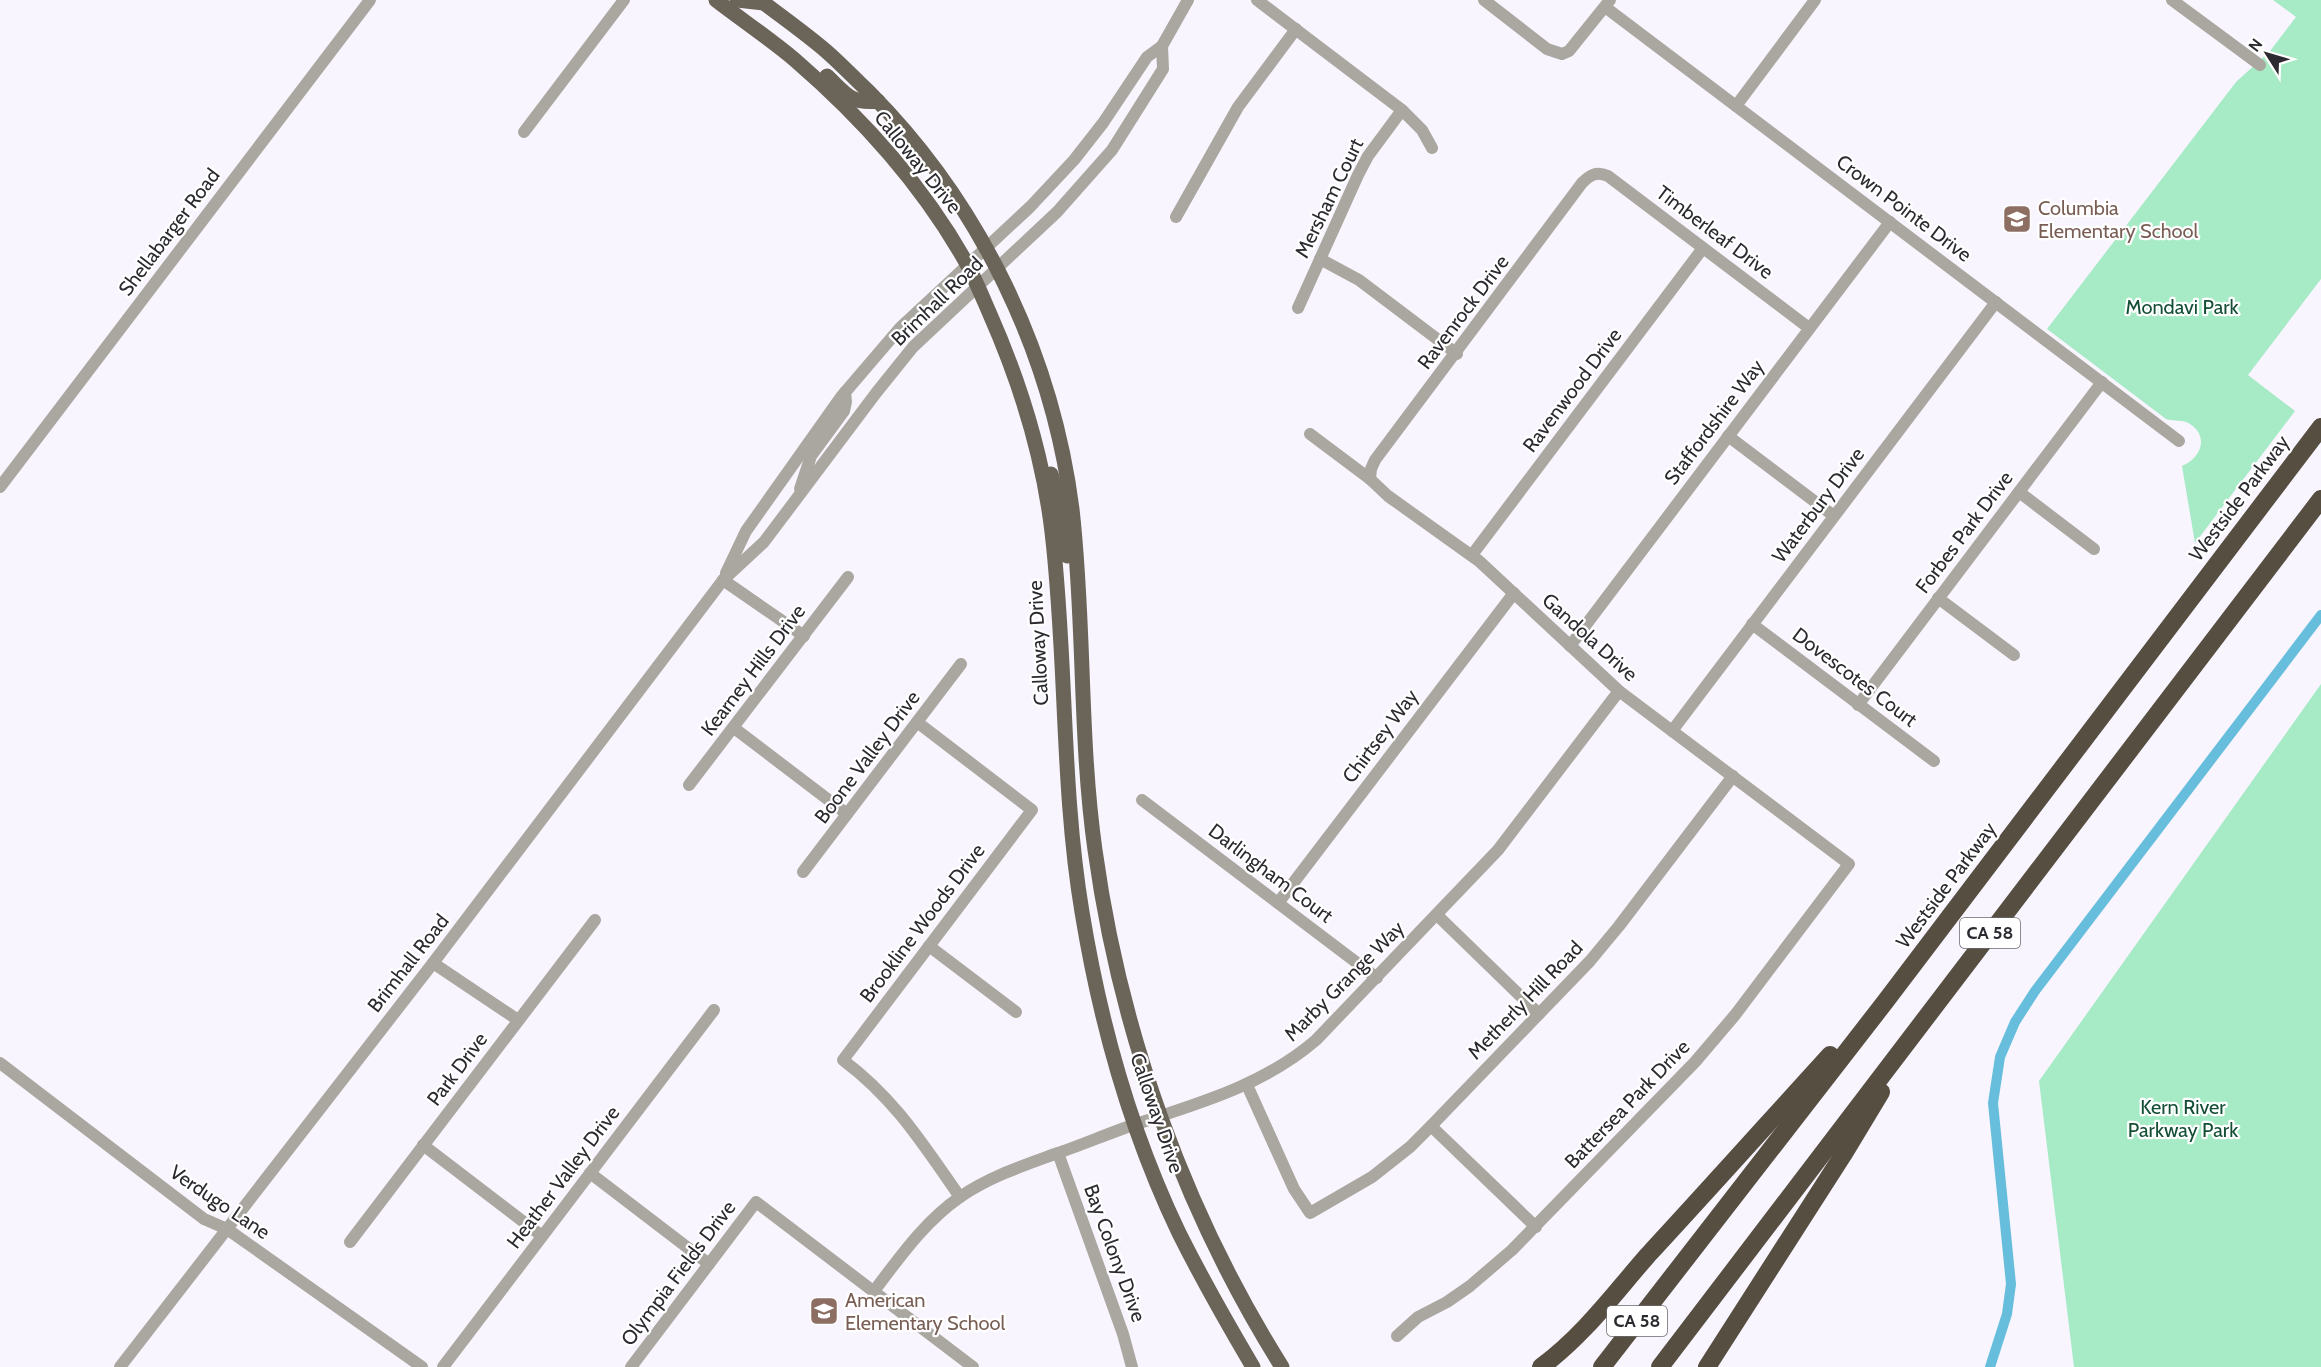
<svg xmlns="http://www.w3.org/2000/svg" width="2321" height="1367" font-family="Cabin,sans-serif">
<rect width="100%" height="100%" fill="#f9f5ff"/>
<g fill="#a7eac6">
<path d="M2273,0H2321V279L2248,375L2295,411L2195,543L2182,466C2200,459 2210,437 2190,424C2183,419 2174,422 2166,419L2047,329L2236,82L2270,51L2296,17Z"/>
<polygon points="2321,684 2321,1367 2074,1367 2039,1081"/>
</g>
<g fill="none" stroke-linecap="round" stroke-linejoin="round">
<polyline stroke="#67bedc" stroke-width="10" points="1990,1367 2007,1314 2011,1284 1993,1103 2000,1057 2015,1022 2035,991 2321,615"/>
<g stroke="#aaa7a0" stroke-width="12">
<polyline points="1257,0 1402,110 1422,130 1432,148"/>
<polyline points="1484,0 1547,49 1562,54 1569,51 1610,0"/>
<polyline points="2172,0 2260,65"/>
<polyline points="1605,7 2179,441"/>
<polyline points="1736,106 1815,0"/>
<polyline points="524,132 624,0"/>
<polyline points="1176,217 1238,107 1296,29"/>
<polyline points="1320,259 1359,280 1457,354"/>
<polyline points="1298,308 1358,175 1368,156 1402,110"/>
<polyline points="1310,434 1370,479 1388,496 1479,561 1619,691 1849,864 1735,1015 1695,1062 1512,1250 1470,1286 1447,1302 1418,1317 1397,1336"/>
<polyline points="1728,436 1834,516"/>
<path d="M1370,479L1371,469L1375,460L1582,183C1590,175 1596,171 1608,176L1809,328"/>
<polyline points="0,487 370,0"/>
<polyline points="800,489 811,456 844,411 846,402 845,392"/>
<polyline points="2019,492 2094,549"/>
<polyline points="1472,555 1703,248"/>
<polyline points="726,573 746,531 841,397 900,328 1030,207 1074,160 1103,123 1147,57 1162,46 1188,0"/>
<polyline points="723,580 804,636"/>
<polyline points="1938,598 2014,655"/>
<polyline points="1752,624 1934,761"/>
<polyline points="1570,646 1890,222"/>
<polyline points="1858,705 2102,382"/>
<path d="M917,722L1032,810L843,1060C896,1100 922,1143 960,1197"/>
<polyline points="734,728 847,814"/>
<polyline points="1672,731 1996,302"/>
<polyline points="689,785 848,577"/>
<polyline points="1142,800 1377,978"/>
<polyline points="803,872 961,664"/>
<polyline points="1278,903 1514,593"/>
<polyline points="1437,915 1539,1014"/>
<polyline points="929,946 1016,1012"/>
<polyline points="433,963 518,1020"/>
<polyline points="0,1063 204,1219 227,1229 422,1367"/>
<polyline points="1247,1085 1294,1189 1310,1213 1372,1177 1410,1147 1431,1126 1590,961 1619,926 1733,776"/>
<polyline points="1431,1126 1536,1227"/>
<polyline points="423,1145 542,1236"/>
<polyline points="1058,1153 1123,1334 1132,1367"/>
<polyline points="590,1173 709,1264"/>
<polyline points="350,1242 595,920"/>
<path d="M874,1291C900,1257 924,1222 960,1197C989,1177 1022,1166 1055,1154C1082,1145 1109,1133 1136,1124C1200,1103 1264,1085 1316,1040L1498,850L1619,691"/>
<polyline points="120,1367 433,963 723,580 764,542 876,393 913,347 1057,212 1112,150 1163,69 1162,46"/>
<polyline points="443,1367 714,1010"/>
<polyline points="631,1367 756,1202 973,1367"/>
</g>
<g stroke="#6b6559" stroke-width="15">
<path d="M716,0C742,20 770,39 795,60C861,117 924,187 967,264C975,279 982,296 989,312C1020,382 1043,456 1052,532C1067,658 1061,786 1082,912C1100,1022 1131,1133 1179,1233C1202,1279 1227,1323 1253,1367"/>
<polyline points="737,0 764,3"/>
<path d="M760,0C782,17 805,33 826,51C841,64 855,79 870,93C980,204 1052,353 1072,509C1085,622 1079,737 1095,850C1120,1032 1184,1211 1282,1367"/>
<path d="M827,76C846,94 850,104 878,101"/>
<polyline points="1051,474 1058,497 1067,556"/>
</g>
<g stroke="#554e41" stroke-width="18">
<path d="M1541,1367C1584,1335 1613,1295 1648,1255C1709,1189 1769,1122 1830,1055"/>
<polyline points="1602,1367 1885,1002 2321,427"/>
<polyline points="1660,1367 2321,499"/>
<polyline points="1707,1367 1843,1155 1881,1092"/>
</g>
</g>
<defs>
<g id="school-square" transform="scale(1.5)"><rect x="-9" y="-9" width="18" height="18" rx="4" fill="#8d6e63" stroke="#fff"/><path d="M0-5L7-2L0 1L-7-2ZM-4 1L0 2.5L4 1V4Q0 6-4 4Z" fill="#fff"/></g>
</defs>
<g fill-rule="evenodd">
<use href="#school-square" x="2017" y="219"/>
<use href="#school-square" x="824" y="1311"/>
</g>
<g text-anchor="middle" stroke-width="4.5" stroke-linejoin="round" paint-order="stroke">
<g fill="#fff" stroke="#6b6a6e" stroke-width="1.5">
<rect x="1960" y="918" width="60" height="30" rx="4.5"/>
<rect x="1607" y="1306" width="60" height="30" rx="4.5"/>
</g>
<g font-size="18" font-weight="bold" fill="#2c2a30">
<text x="1990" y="939">CA 58</text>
<text x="1637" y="1327">CA 58</text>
</g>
<g font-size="20" fill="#2c2a30" stroke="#fff">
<text transform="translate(918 162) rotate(51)" y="7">Calloway Drive</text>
<text transform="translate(1329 198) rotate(-64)" y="7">Mersham Court</text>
<text transform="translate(1904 208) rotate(37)" y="7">Crown Pointe Drive</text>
<text transform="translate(169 232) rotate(-53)" y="7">Shellabarger Road</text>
<text transform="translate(1715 232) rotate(37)" y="7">Timberleaf Drive</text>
<text transform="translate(937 301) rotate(-44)" y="7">Brimhall Road</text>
<text transform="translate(1463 312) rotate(-53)" y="7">Ravenrock Drive</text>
<text transform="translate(1572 390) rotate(-53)" y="7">Ravenwood Drive</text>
<text transform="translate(1714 422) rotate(-53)" y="7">Staffordshire Way</text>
<text transform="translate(2239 498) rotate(-53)" y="7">Westside Parkway</text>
<text transform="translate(1818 505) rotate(-53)" y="7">Waterbury Drive</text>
<text transform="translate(1964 532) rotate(-53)" y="7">Forbes Park Drive</text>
<text transform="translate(1590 637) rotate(42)" y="7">Gandola Drive</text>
<text transform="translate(1038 643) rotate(-93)" y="7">Calloway Drive</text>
<text transform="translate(753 670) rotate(-53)" y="7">Kearney Hills Drive</text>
<text transform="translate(1855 677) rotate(37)" y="7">Dovescotes Court</text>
<text transform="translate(1380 736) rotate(-53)" y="7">Chirtsey Way</text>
<text transform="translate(867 757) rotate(-53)" y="7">Boone Valley Drive</text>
<text transform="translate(1271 873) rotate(37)" y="7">Darlingham Court</text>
<text transform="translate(1946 885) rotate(-53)" y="7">Westside Parkway</text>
<text transform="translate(922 923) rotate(-53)" y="7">Brookline Woods Drive</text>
<text transform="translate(408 963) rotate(-52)" y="7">Brimhall Road</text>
<text transform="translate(1344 981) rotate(-45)" y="7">Marby Grange Way</text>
<text transform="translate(1525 1000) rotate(-46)" y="7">Metherly Hill Road</text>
<text transform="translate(457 1069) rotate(-53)" y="7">Park Drive</text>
<text transform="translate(1627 1104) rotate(-46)" y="7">Battersea Park Drive</text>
<text transform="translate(1157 1113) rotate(71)" y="7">Calloway Drive</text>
<text transform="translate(563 1177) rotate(-53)" y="7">Heather Valley Drive</text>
<text transform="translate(220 1202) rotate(34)" y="7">Verdugo Lane</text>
<text transform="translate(1115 1253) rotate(70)" y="7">Bay Colony Drive</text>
<text transform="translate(678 1273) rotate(-53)" y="7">Olympia Fields Drive</text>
</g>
<g font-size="20" fill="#785e54" stroke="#fff" text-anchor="start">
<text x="2038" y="215">Columbia<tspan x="2038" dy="23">Elementary School</tspan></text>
<text x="845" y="1307">American<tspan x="845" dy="23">Elementary School</tspan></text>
</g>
<g font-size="20" fill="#134e35" stroke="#fff">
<text x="2182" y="314">Mondavi Park</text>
<text x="2183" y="1114">Kern River<tspan x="2183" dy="23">Parkway Park</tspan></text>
</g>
</g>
<g transform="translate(2267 54) rotate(307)" stroke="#ffffff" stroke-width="4.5" paint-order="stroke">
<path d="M0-4.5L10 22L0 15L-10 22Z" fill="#2c2a30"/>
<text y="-9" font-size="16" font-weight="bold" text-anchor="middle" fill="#2c2a30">N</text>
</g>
</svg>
